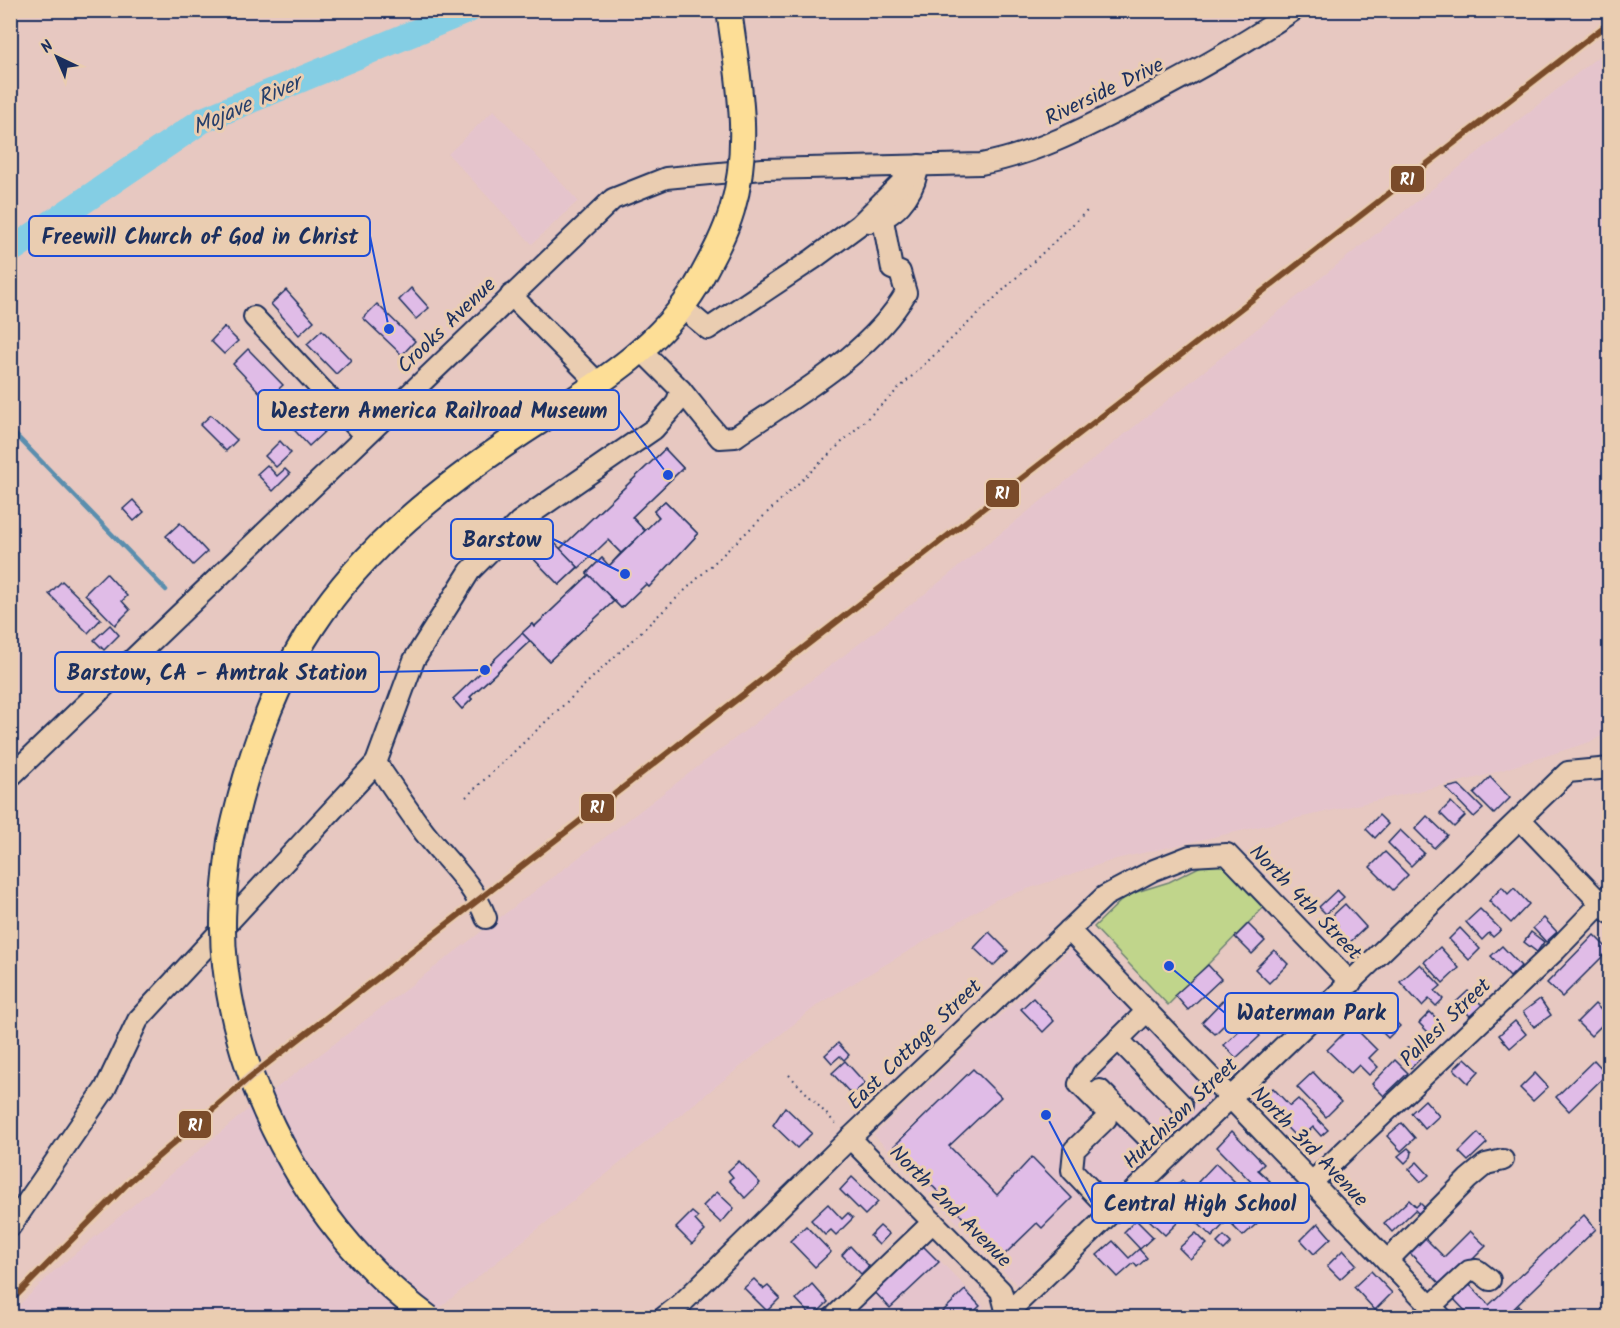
<svg xmlns="http://www.w3.org/2000/svg" width="1620" height="1328" font-family="Kalam,sans-serif">
<rect width="100%" height="100%" fill="#e7c8c1"/>
<filter id="ink" filterUnits="userSpaceOnUse"><feTurbulence type="fractalNoise" baseFrequency=".0167" numOctaves="2"/><feDisplacementMap in="SourceGraphic" scale="12" xChannelSelector="R" yChannelSelector="G"/><feConvolveMatrix kernelMatrix="1 2 1 2 8 2 1 2 1" color-interpolation-filters="sRGB"/></filter>
<g filter="url(#ink)">
<g fill="#e5c4cc">
<polygon points="1609,48 1609,731 1593,741 1480,777 1116,859 995,900 820,1003 428,1317 11,1318 11,1313 53,1272 246,1111 927,592"/>
<polygon points="494,110 578,201 532,244 448,154"/>
<polygon points="1074,946 1217,1096 1017,1285 874,1135"/>
<polygon points="920,1240 984,1306 972,1318 860,1317 852,1308"/>
</g>
<polygon fill="#c0d58b" stroke="#6e8274" stroke-width="1.5" points="1207,863 1228,865 1264,907 1168,1005 1094,927 1127,895 1169,882"/>
<g fill="none" stroke-linecap="round" stroke-linejoin="round">
<polyline stroke="#5a8eae" stroke-width="4.5" points="10,429 166,590"/>
<polyline stroke="#84cee4" stroke-width="26" points="10,251 203,120 469,10"/>
</g>
<g fill="#e0bce7" stroke="#1b2f5e" stroke-width="1.5">
<polygon points="411,288 429,308 416,319 399,300"/>
<polygon points="286,290 314,321 299,335 271,304"/>
<polygon points="377,304 415,341 402,355 363,318"/>
<polygon points="224,327 238,341 224,354 211,341"/>
<polygon points="322,330 351,360 336,374 307,344"/>
<polygon points="248,349 283,385 267,400 233,364"/>
<polygon points="289,396 324,432 309,446 275,409"/>
<polygon points="211,415 237,440 226,451 200,425"/>
<polygon points="280,441 291,453 276,467 265,456"/>
<polygon points="665,449 683,468 632,517 645,531 659,517 654,511 665,501 698,534 649,587 646,584 621,608 614,601 549,661 530,641 470,697 472,699 462,709 453,699 532,624 534,627 589,575 587,573 602,558 609,566 621,553 608,540 559,585 528,553 546,534 560,549"/>
<polygon points="665,449 683,468 632,517 645,531 621,553 608,540 579,568 560,549"/>
<polygon points="267,465 277,476 285,469 290,474 273,491 257,474"/>
<polygon points="133,500 144,512 134,521 123,509"/>
<polygon points="665,501 698,534 649,587 646,584 621,608 587,573 602,558 609,566 659,517 654,511"/>
<polygon points="180,523 207,552 193,565 166,536"/>
<polygon points="546,534 578,567 559,585 528,553"/>
<polygon points="106,573 127,596 122,601 130,610 115,625 85,594"/>
<polygon points="589,575 614,601 549,661 522,633 532,624 534,627"/>
<polygon points="62,581 101,619 88,633 49,594"/>
<polygon points="110,625 119,635 104,650 94,640"/>
<polygon points="522,633 530,641 470,697 472,699 462,709 453,699"/>
<polygon points="1490,777 1510,798 1494,814 1474,794"/>
<polygon points="1459,785 1483,809 1474,817 1446,788"/>
<polygon points="1451,802 1465,816 1454,827 1440,813"/>
<polygon points="1379,815 1388,824 1375,838 1366,829"/>
<polygon points="1427,816 1447,835 1434,848 1415,829"/>
<polygon points="1400,830 1424,853 1411,866 1388,843"/>
<polygon points="1385,852 1408,875 1393,890 1370,867"/>
<polygon points="1502,887 1508,894 1514,888 1529,904 1511,923 1489,901"/>
<polygon points="1337,890 1344,897 1326,914 1319,907"/>
<polygon points="1345,904 1366,927 1348,944 1333,928 1338,925 1331,917"/>
<polygon points="1480,909 1501,930 1493,937 1489,933 1482,940 1466,922"/>
<polygon points="1544,918 1557,932 1546,942 1533,928"/>
<polygon points="1248,924 1265,941 1252,954 1235,937"/>
<polygon points="1460,928 1480,949 1469,960 1449,939"/>
<polygon points="989,932 1008,951 993,966 974,948"/>
<polygon points="1531,932 1544,942 1537,952 1524,942"/>
<polygon points="1594,935 1609,950 1562,997 1547,983"/>
<polygon points="1502,946 1521,966 1510,977 1491,956"/>
<polygon points="1440,947 1459,968 1443,983 1424,962"/>
<polygon points="1274,950 1288,964 1269,983 1255,969"/>
<polygon points="1420,964 1441,986 1435,991 1443,999 1436,1006 1429,999 1422,1006 1400,982"/>
<polygon points="1208,965 1221,979 1188,1010 1175,995"/>
<polygon points="1468,991 1482,1005 1470,1016 1456,1002"/>
<polygon points="1033,998 1054,1021 1043,1032 1021,1009"/>
<polygon points="1225,998 1238,1011 1215,1034 1202,1022"/>
<polygon points="1540,999 1551,1015 1534,1027 1523,1012"/>
<polygon points="1377,1003 1400,1026 1388,1038 1365,1015"/>
<polygon points="1595,1004 1609,1018 1591,1036 1577,1022"/>
<polygon points="1430,1012 1443,1025 1432,1036 1419,1023"/>
<polygon points="1515,1021 1526,1034 1510,1048 1499,1035"/>
<polygon points="1247,1023 1260,1036 1236,1058 1224,1045"/>
<polygon points="1352,1025 1377,1050 1369,1058 1378,1067 1369,1075 1359,1065 1351,1073 1327,1050"/>
<polygon points="838,1043 849,1055 844,1060 840,1056 832,1063 825,1055"/>
<polygon points="1408,1047 1420,1059 1411,1068 1399,1057"/>
<polygon points="1465,1058 1479,1071 1468,1083 1454,1069"/>
<polygon points="1395,1060 1408,1073 1384,1096 1372,1084"/>
<polygon points="1594,1060 1607,1074 1569,1111 1556,1097"/>
<polygon points="845,1061 865,1083 852,1095 832,1073"/>
<polygon points="973,1069 1001,1097 949,1146 997,1195 1032,1157 1072,1198 1042,1228 1037,1223 1004,1255 999,1250 997,1253 894,1146"/>
<polygon points="1313,1072 1341,1102 1326,1117 1297,1087"/>
<polygon points="1535,1073 1548,1087 1533,1101 1520,1088"/>
<polygon points="1273,1088 1290,1106 1298,1099 1328,1130 1321,1136 1313,1127 1299,1140 1260,1100"/>
<polygon points="1425,1100 1439,1116 1425,1129 1411,1113"/>
<polygon points="785,1107 812,1133 797,1148 773,1125"/>
<polygon points="1402,1123 1415,1138 1401,1151 1387,1136"/>
<polygon points="1232,1131 1264,1164 1258,1170 1270,1181 1260,1191 1217,1147"/>
<polygon points="1478,1133 1487,1143 1468,1161 1459,1152"/>
<polygon points="1408,1148 1412,1152 1411,1157 1405,1163 1398,1156"/>
<polygon points="739,1161 760,1183 745,1198 729,1180 733,1177 728,1171"/>
<polygon points="1417,1162 1429,1175 1421,1182 1409,1169"/>
<polygon points="1216,1163 1238,1185 1217,1205 1198,1182"/>
<polygon points="852,1177 878,1202 865,1215 840,1190"/>
<polygon points="1182,1180 1225,1223 1212,1237 1168,1194"/>
<polygon points="717,1192 734,1208 721,1223 703,1206"/>
<polygon points="1165,1200 1182,1218 1165,1235 1147,1218"/>
<polygon points="1409,1200 1416,1207 1420,1203 1427,1210 1421,1216 1415,1210 1392,1232 1384,1223"/>
<polygon points="828,1204 842,1219 848,1213 853,1218 836,1235 831,1230 825,1235 811,1220"/>
<polygon points="1252,1206 1263,1218 1243,1236 1232,1225"/>
<polygon points="692,1212 698,1217 695,1220 705,1231 692,1244 676,1228"/>
<polygon points="1584,1215 1596,1229 1504,1318 1472,1318 1449,1294 1465,1280 1489,1305"/>
<polygon points="1136,1220 1153,1237 1140,1249 1124,1232"/>
<polygon points="1318,1223 1331,1238 1314,1254 1301,1240"/>
<polygon points="806,1226 831,1252 815,1267 790,1241"/>
<polygon points="880,1226 889,1234 879,1245 870,1236"/>
<polygon points="1470,1231 1486,1246 1444,1288 1408,1251 1423,1236 1444,1257"/>
<polygon points="1196,1233 1207,1244 1190,1259 1179,1248"/>
<polygon points="1224,1236 1231,1243 1224,1250 1217,1243"/>
<polygon points="918,1241 939,1262 890,1308 870,1287"/>
<polygon points="1113,1241 1129,1258 1139,1249 1147,1258 1137,1267 1134,1263 1118,1277 1097,1255"/>
<polygon points="850,1246 869,1266 861,1274 842,1255"/>
<polygon points="1343,1250 1356,1264 1340,1279 1327,1266"/>
<polygon points="1371,1271 1392,1293 1375,1310 1354,1287"/>
<polygon points="754,1279 764,1289 768,1286 780,1298 767,1311 744,1288"/>
<polygon points="812,1284 828,1302 813,1317 796,1299"/>
<polygon points="965,1290 980,1306 967,1318 948,1318 942,1312"/>
<polygon points="1519,1306 1524,1313 1520,1318 1507,1318"/>
</g>
<g fill="none" stroke-linecap="round" stroke-linejoin="round">
<g stroke="#1b2f5e" stroke-width="24">
<g id="minor">
<path d="M870,222C894,218 912,196 917,173"/>
<polyline points="511,295 598,383"/>
<polyline points="683,308 708,329 813,259 859,225 919,165"/>
<polyline points="254,317 365,436"/>
<path d="M681,390L720,438L735,437C793,397 871,354 906,293L900,272L892,269L883,220"/>
<path d="M376,763C392,786 407,809 424,832C447,862 472,881 486,918"/>
<path d="M10,777L613,199L666,178L763,169L981,164C1034,154 1079,131 1126,107C1184,78 1240,47 1294,10"/>
<polyline points="1520,819 1610,913"/>
<polyline points="1069,930 1442,1318"/>
<polyline points="1118,1039 1182,1105"/>
<polyline points="1100,1090 1148,1138"/>
<polyline points="850,1138 1001,1291 1008,1318"/>
<polyline points="1311,1183 1556,950 1610,894"/>
<polyline points="1112,1212 1072,1170 1074,1150 1106,1119 1106,1111 1079,1084 1084,1073 1147,1011"/>
<polyline points="10,1227 105,1089 138,1020 376,763 414,660 470,571 519,522 654,429 676,404 681,390 642,351"/>
<polyline points="1387,1261 1468,1179 1486,1164 1503,1160"/>
<polyline points="1431,1306 1469,1271 1477,1270 1490,1280"/>
<polyline points="663,1318 681,1304 850,1138 1105,896 1154,870 1190,856 1227,854 1351,983"/>
<polyline points="833,1318 933,1222"/>
<polyline points="1002,1318 1568,772 1610,768"/>
</g>
</g>
<g stroke="#1b2f5e" stroke-width="28">
<path id="major" d="M230,841C246,766 270,691 313,626C365,546 444,485 522,433C586,391 656,353 697,285"/>
</g>
<g stroke="#1b2f5e" stroke-width="2" stroke-dasharray="1.5 4.5" stroke-linecap="butt">
<polyline points="466,797 1088,210"/>
<polyline points="789,1075 838,1126"/>
</g>
<use href="#minor" stroke="#eacdb1" stroke-width="20"/>
<use href="#major" stroke="#fdde96" stroke-width="24"/>
<g stroke="#1b2f5e" stroke-width="28" stroke-linecap="butt">
<g id="major-bridge">
<path d="M697,285C710,261 724,237 732,210C752,144 738,77 729,10"/>
<path d="M230,841C225,882 220,922 225,964C240,1099 318,1237 429,1318"/>
</g>
</g>
<use href="#major-bridge" stroke="#fdde96" stroke-width="24"/>
<g stroke="#eacdb1" stroke-width="10">
<polyline id="rail-1" points="10,1302 130,1181 250,1077 1610,22"/>
</g>
<use href="#rail-1" stroke="#7a4b2a" stroke-width="6"/>
</g>
</g>
<g text-anchor="middle" stroke-width="6" stroke-linejoin="round" paint-order="stroke">
<g font-size="21" fill="#1b2f5e" stroke="#eacdb1">
<text transform="translate(1104 91) rotate(-26)" y="7">Riverside Drive</text>
<text transform="translate(446 325) rotate(-44)" y="7">Crooks Avenue</text>
<text transform="translate(1306 902) rotate(46)" y="7">North 4th Street</text>
<text transform="translate(1445 1022) rotate(-44)" y="7">Pallesi Street</text>
<text transform="translate(914 1044) rotate(-44)" y="7">East Cottage Street</text>
<text transform="translate(1180 1113) rotate(-44)" y="7">Hutchison Street</text>
<text transform="translate(1310 1146) rotate(46)" y="7">North 3rd Avenue</text>
<text transform="translate(951 1206) rotate(45)" y="7">North 2nd Avenue</text>
</g>
<g font-size="22" font-style="italic" fill="#263f6b" stroke="#eacdb1">
<text transform="translate(246 104) rotate(-24)" y="8">Mojave River</text>
</g>
</g>
<path fill="none" stroke="#1d4ed8" stroke-width="2" d="M389 329L370 236M668 475L619 410M625 574L553 539M485 670L379 672M1169 966L1225 1013M1046 1115L1092 1203"/>
<g fill="#1d4ed8" stroke="#eacdb1" stroke-width="2">
<circle cx="389" cy="329" r="6"/>
<circle cx="668" cy="475" r="6"/>
<circle cx="625" cy="574" r="6"/>
<circle cx="485" cy="670" r="6"/>
<circle cx="1169" cy="966" r="6"/>
<circle cx="1046" cy="1115" r="6"/>
</g>
<g fill="#eacdb1" stroke="#1d4ed8" stroke-width="2">
<rect x="29" y="216" width="341" height="40" rx="6"/>
<rect x="258" y="390" width="361" height="40" rx="6"/>
<rect x="451" y="519" width="102" height="40" rx="6"/>
<rect x="55" y="652" width="324" height="40" rx="6"/>
<rect x="1225" y="993" width="173" height="40" rx="6"/>
<rect x="1092" y="1183" width="217" height="40" rx="6"/>
</g>
<g font-size="22" text-anchor="middle" font-weight="bold" fill="#1b2f5e">
<text x="200" y="244">Freewill Church of God in Christ</text>
<text x="439" y="418">Western America Railroad Museum</text>
<text x="502" y="547">Barstow</text>
<text x="217" y="680">Barstow, CA - Amtrak Station</text>
<text x="1311" y="1020">Waterman Park</text>
<text x="1200" y="1211">Central High School</text>
</g>
<g stroke="#eacdb1" stroke-width="2">
<rect x="1390" y="165" width="35" height="28" rx="6" fill="#7a4b2a"/>
<rect x="985" y="479" width="35" height="29" rx="6" fill="#7a4b2a"/>
<rect x="580" y="793" width="35" height="29" rx="6" fill="#7a4b2a"/>
<rect x="178" y="1110" width="34" height="29" rx="6" fill="#7a4b2a"/>
</g>
<g font-size="16" text-anchor="middle" font-weight="bold" fill="#fff">
<text x="1407" y="185">R1</text>
<text x="1002" y="499">R1</text>
<text x="597" y="813">R1</text>
<text x="195" y="1131">R1</text>
</g>
<rect width="1620" height="1328" fill="none" stroke="#eacdb1" stroke-width="36"/>
<rect x="18" y="18" width="1584" height="1292" fill="none" stroke="#1b2f5e" stroke-width="2" filter="url(#ink)"/>
<g transform="translate(57 57) rotate(316)" stroke="#eacdb1" stroke-width="4.5" paint-order="stroke">
<path d="M0-4.5L10 22L0 15L-10 22Z" fill="#1b2f5e"/>
<text y="-9" font-size="16" font-weight="bold" text-anchor="middle" fill="#1b2f5e">N</text>
</g>
</svg>
